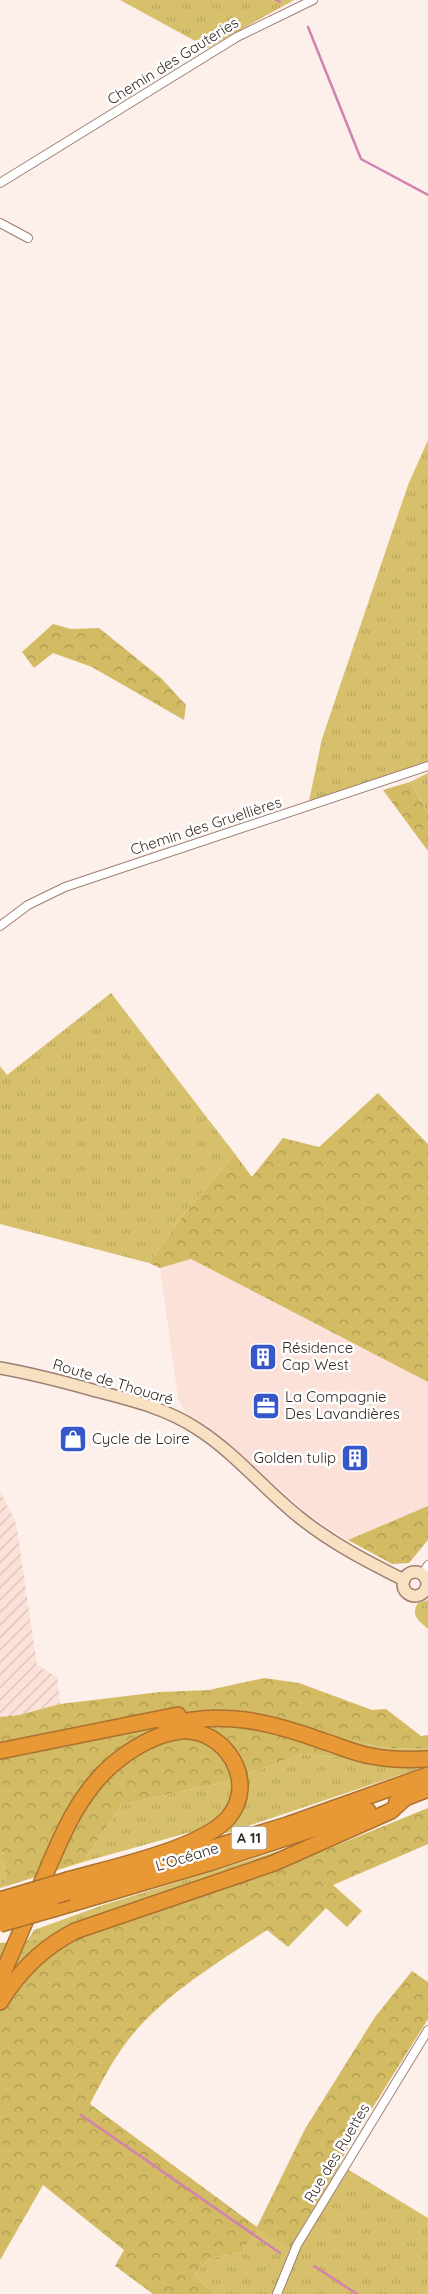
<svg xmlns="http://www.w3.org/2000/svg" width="428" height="2294" font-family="Quicksand,sans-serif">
<defs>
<pattern id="industrial-furrows" width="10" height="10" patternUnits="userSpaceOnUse" patternTransform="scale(1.25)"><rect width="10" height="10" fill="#fbe1d8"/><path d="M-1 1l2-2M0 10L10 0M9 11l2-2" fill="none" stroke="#d8c1b9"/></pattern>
<pattern id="grass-tufts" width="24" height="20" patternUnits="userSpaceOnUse" patternTransform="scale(1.25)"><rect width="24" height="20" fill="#d7c06b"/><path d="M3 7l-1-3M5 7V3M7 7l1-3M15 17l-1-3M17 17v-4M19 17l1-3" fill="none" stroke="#b9a55d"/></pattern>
<pattern id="forest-crowns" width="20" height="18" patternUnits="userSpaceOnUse" patternTransform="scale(1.25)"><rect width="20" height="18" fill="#d3bb64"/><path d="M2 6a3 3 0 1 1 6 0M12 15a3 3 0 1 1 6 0" fill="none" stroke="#ac9852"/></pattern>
</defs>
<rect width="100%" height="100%" fill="#fdefe9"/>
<polygon fill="#fbe1d8" points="191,1259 428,1382 428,1506 348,1540 310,1516 228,1444 197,1421 188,1417 178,1398 160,1268"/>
<polygon fill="url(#industrial-furrows)" points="0,1491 16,1523 37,1665 57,1677 60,1704 19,1715 0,1717"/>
<g fill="url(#grass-tufts)">
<polygon points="120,0 294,0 208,48"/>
<polygon points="428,440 428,763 309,801 322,739 408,485"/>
<polygon points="428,773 428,813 410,782"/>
<polygon points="111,993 235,1154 185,1213 149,1263 0,1224 0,1066 7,1075"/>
<path d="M428,1600V1629C419,1621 410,1615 418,1603Z"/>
<path d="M353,1740C379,1748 401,1750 428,1748V1757L418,1769L227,1833L191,1832L83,1862L121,1805L224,1782L303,1754L338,1757Z"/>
<polygon points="304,1843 332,1847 271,1872 86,1935 27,1941 34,1930 103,1905"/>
<polygon points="3,1852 7,1886 0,1888 0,1853"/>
<polygon points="339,2164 428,2218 428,2294 215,2294 194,2275 210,2258 242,2252 257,2227 289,2250"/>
</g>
<g fill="url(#forest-crowns)">
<polygon points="53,624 71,629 99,628 161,678 186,705 184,720 92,667 53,653 34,668 22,652"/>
<polygon points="410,782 428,813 428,851 383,790"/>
<polygon points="378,1093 428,1144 428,1382 191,1259 160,1268 149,1263 185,1213 235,1154 252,1177 283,1138 319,1147"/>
<polygon points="428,1506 428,1540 409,1563 392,1564 348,1540"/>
<path d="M264,1678L299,1683L372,1710L386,1709L421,1736L428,1735V1748C401,1750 379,1748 353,1740L339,1757L303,1754L224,1782L121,1805L83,1862L7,1886L3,1852L0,1853V1717L19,1715L60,1704L160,1692L209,1690Z"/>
<path d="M428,1808V1844L333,1885L362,1911L347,1927L326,1908L288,1947L267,1930C222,1960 176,1987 139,2027C118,2050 104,2077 90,2104L257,2227L305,2129L375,2017L412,1971L428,1982V2019L358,2131L289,2250L257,2228L242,2252L210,2258L194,2275L215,2294H153L115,2266L124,2250L43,2185L0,2260V1943L86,1935L271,1872Z"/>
</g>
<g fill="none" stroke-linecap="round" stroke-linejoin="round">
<g stroke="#d283ad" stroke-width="2.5">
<polyline points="276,0 280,2"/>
<polyline points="308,27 361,159 428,195"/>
<polyline points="81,2115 280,2253"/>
<polyline points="314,2266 357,2294"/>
</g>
<g stroke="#9e7e73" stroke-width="10">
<g id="street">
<polyline points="0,183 237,37 313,0"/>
<polyline points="0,223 28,238"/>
<polyline points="0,926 28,905 65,887 428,766"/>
<polyline points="422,1575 428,1565"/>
<polyline points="277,2294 297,2245 428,2030"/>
</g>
</g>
<g stroke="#9e7e73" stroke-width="14">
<g id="secondary">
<path d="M0,1368C33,1374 64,1382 96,1391C132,1400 168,1409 199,1430C236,1454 265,1490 299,1517C331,1543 368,1562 404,1580"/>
<circle cx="415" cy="1584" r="12"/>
</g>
</g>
<g stroke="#aa712f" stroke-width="18">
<g id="highway">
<path d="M166,1726C220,1709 271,1722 323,1741C339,1746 354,1753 371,1756C390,1760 408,1760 428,1759"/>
<polyline points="0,1751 178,1715"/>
<polyline points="397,1801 428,1789"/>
<polyline points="68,1892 287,1825 428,1775"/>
<polyline points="53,1909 212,1862 368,1811"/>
<path d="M0,1980C14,1947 28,1915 42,1882C60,1840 77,1795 113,1764C131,1749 157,1733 181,1731C225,1728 259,1782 228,1818C201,1849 109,1868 68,1880"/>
<path d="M0,2002C19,1971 42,1948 75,1931L274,1863L391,1811L405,1798"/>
</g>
</g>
<use href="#street" stroke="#fff" stroke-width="8"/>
<use href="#secondary" stroke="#f8e0c2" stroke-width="11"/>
<use href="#highway" stroke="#e89835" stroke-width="15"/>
<g stroke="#aa712f" stroke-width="18" stroke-linecap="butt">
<g id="highway-bridge">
<polyline points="0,1900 68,1880"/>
<polyline points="0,1912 68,1892"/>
<polyline points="0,1924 53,1909"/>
</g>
</g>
<use href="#highway-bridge" stroke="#e89835" stroke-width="15"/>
</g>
<defs>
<g id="building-square" transform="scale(1.4375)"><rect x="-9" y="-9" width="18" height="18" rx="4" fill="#3557c8" stroke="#fff"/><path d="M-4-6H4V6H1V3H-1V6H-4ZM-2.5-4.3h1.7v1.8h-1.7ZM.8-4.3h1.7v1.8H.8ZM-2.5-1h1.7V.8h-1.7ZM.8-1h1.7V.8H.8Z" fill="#fff"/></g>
<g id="office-square" transform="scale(1.4375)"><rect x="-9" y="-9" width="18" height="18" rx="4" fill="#3557c8" stroke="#fff"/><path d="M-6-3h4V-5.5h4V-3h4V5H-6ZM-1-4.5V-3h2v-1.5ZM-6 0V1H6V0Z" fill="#fff"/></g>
<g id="shop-square" transform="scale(1.4375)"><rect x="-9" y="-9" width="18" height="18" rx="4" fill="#3557c8" stroke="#fff"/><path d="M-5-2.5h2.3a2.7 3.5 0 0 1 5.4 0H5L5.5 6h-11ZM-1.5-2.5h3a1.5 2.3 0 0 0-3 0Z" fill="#fff"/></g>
</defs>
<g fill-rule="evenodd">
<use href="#building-square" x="263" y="1357"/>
<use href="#office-square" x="266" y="1406"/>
<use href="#shop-square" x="73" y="1439"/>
<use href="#building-square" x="355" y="1458"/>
</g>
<g text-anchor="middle" stroke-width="5" stroke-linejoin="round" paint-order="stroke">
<rect fill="#fff" stroke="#726966" stroke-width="1" x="231.5" y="1826.5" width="35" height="23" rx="4"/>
<g font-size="14" font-weight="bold" fill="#362924">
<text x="249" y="1843">A 11</text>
</g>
<g font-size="15" fill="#362924" stroke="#fff">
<text transform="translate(173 61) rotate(-32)" y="5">Chemin des Gauteries</text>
<text transform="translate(206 826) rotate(-18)" y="5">Chemin des Gruellières</text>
<text transform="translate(113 1382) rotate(17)" y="5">Route de Thouaré</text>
<text transform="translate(187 1857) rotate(-17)" y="5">L’Océane</text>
<text transform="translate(337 2153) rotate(-59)" y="5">Rue des Ruettes</text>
</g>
<g font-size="15" fill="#362924" stroke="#fff" text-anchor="start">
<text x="282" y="1353">Résidence<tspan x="282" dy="17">Cap West</tspan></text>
<text x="285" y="1402">La Compagnie<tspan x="285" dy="17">Des Lavandières</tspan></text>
<text x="92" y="1444">Cycle de Loire</text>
<text x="336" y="1463" text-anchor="end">Golden tulip</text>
</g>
</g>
</svg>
